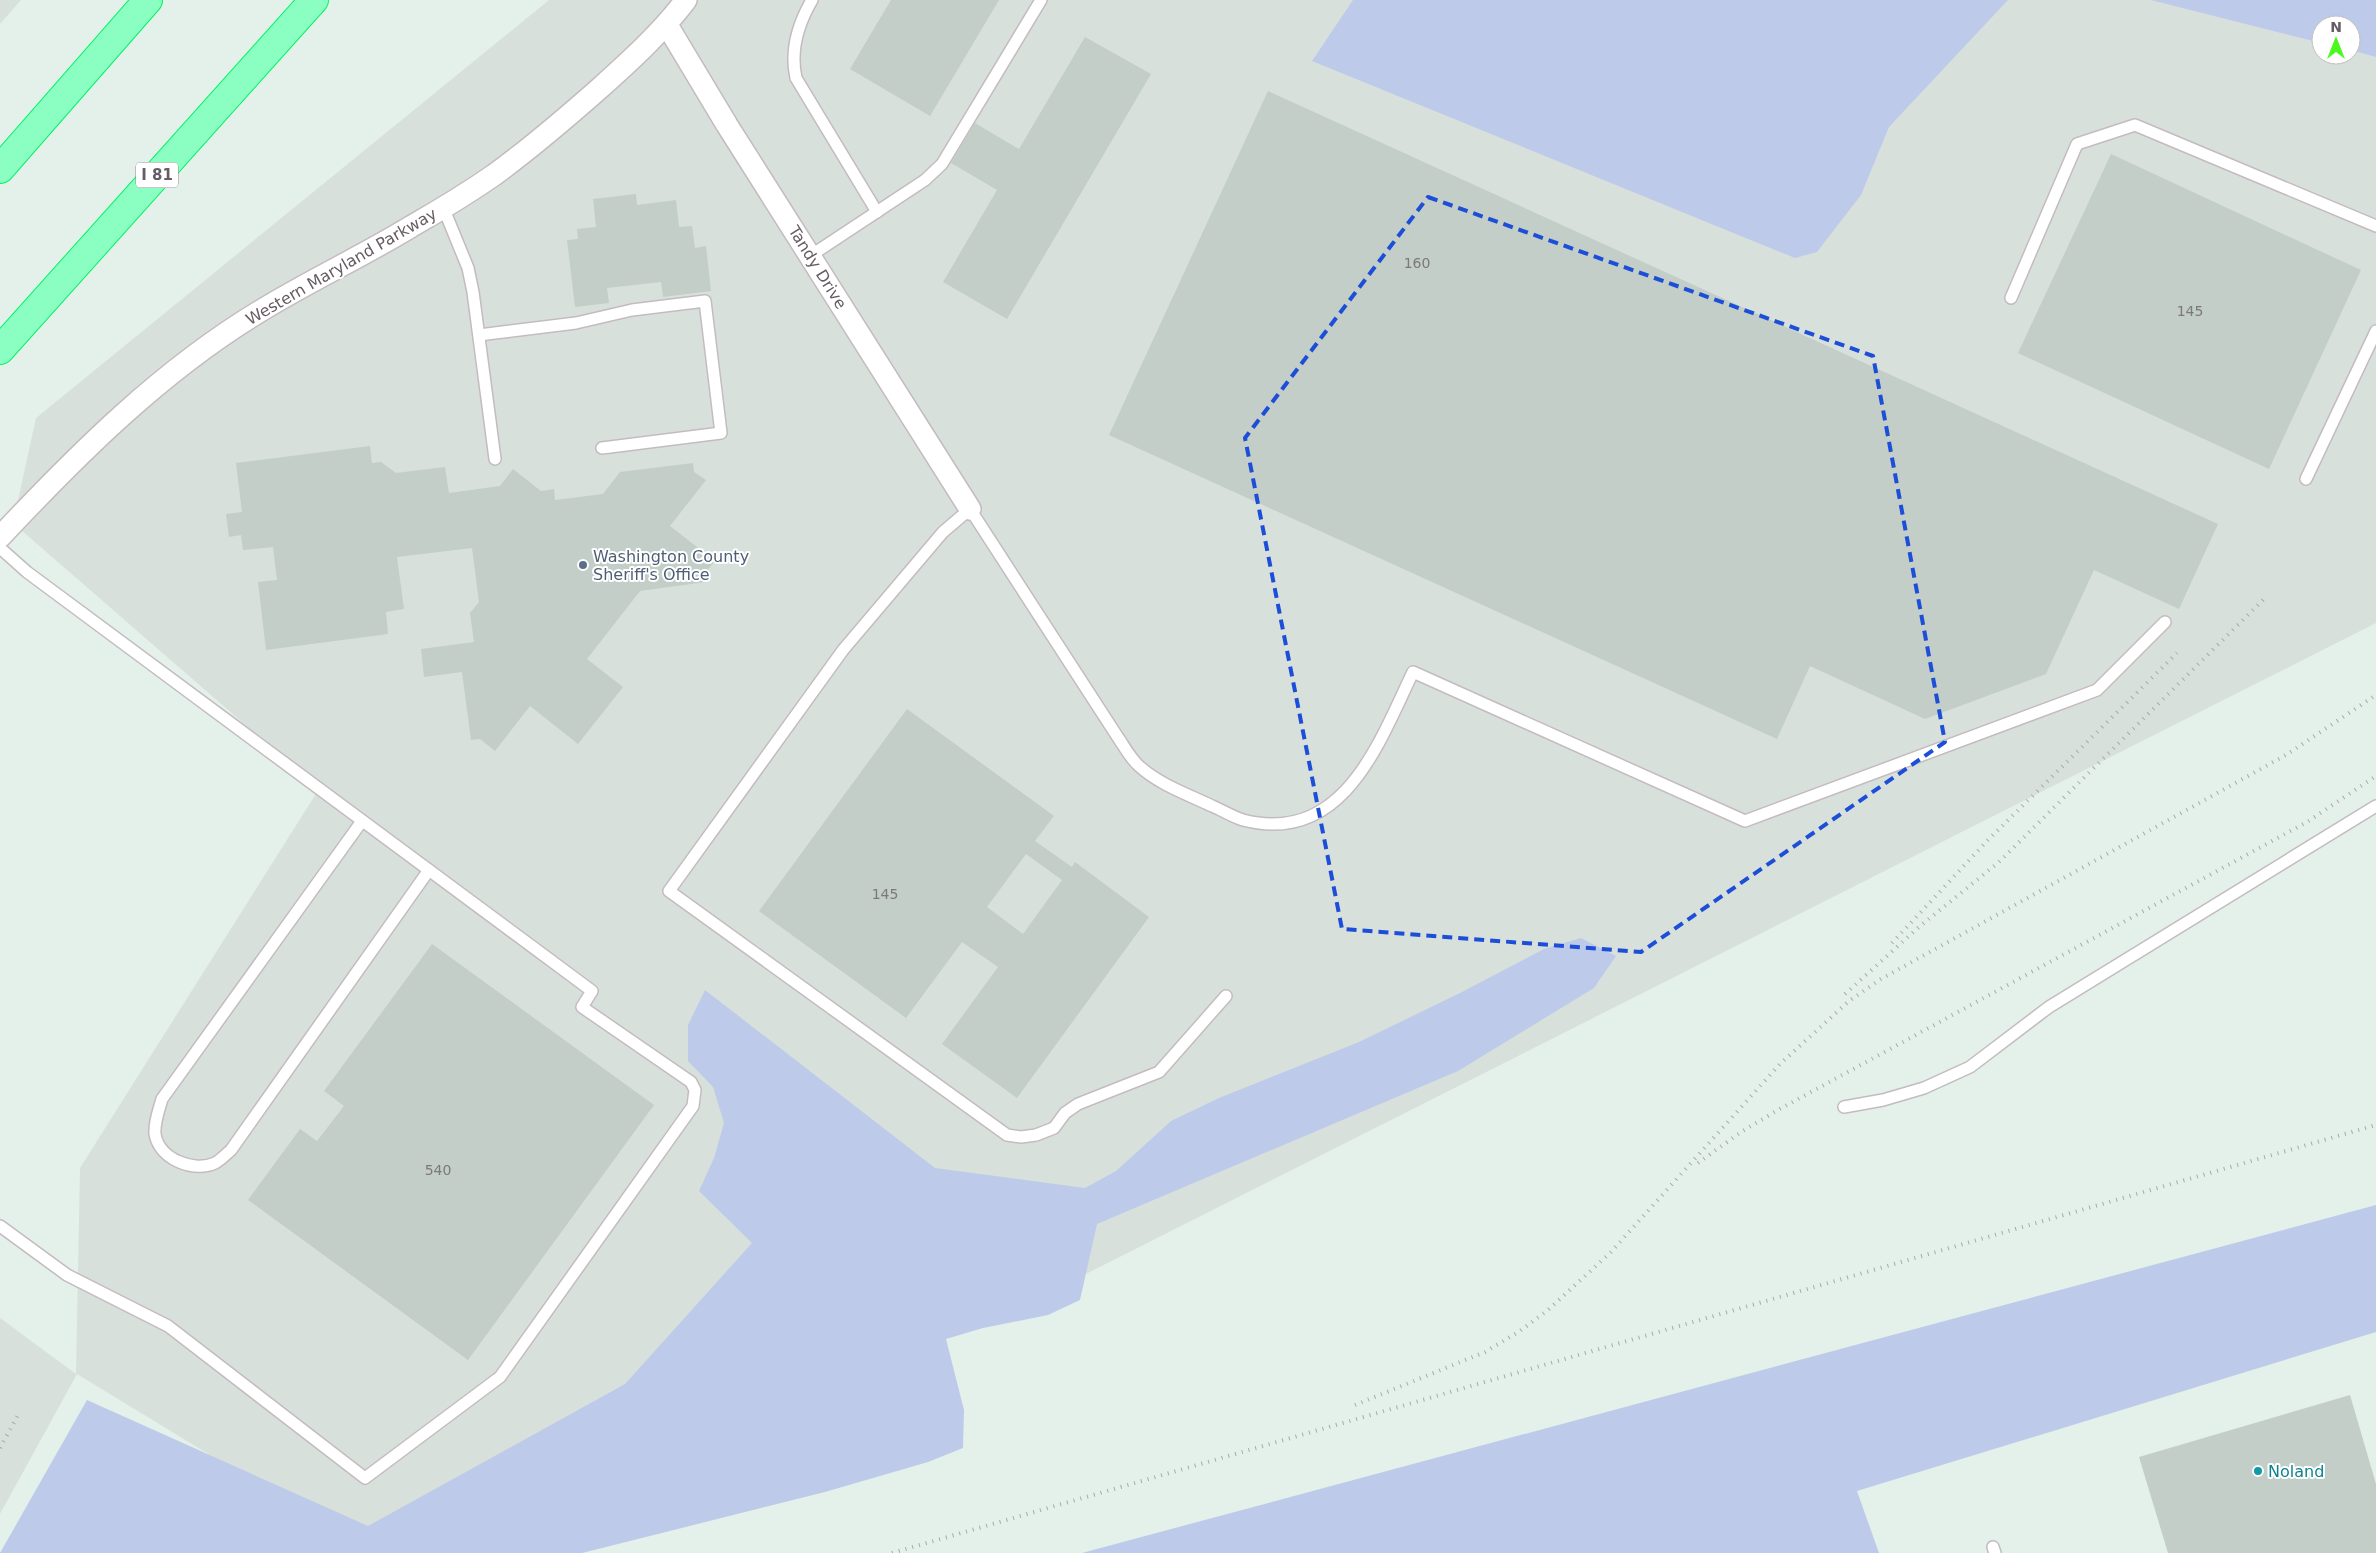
<svg xmlns="http://www.w3.org/2000/svg" width="2376" height="1553" font-family="'DejaVu Sans',sans-serif">
<rect width="100%" height="100%" fill="#e4f0ea"/>
<g fill="#d8e0dc" fill-rule="evenodd">
<polygon points="0,0 21,0 0,24"/>
<path d="M549,0H2376V623L1076,1279L371,1553L77,1374L0,1514V1318L76,1374L80,1168L319,789L13,523L36,418ZM2321,25H2351V55H2321Z"/>
</g>
<g fill="#becae9">
<polygon points="1353,0 2008,0 1889,127 1861,195 1817,252 1795,258 1312,61"/>
<polygon points="2151,0 2376,0 2376,57 2351,50 2351,25 2321,25 2321,43"/>
<polygon points="1581,938 1616,956 1594,988 1458,1071 1097,1224 1080,1300 1048,1315 983,1328 946,1339 964,1410 963,1448 928,1462 825,1492 582,1553 0,1553 87,1400 368,1526 625,1384 752,1243 699,1191 714,1158 724,1123 713,1087 688,1061 688,1025 705,990 935,1168 1085,1188 1116,1171 1171,1121 1219,1098 1359,1042 1460,993 1544,949"/>
<polygon points="2376,1205 2376,1332 1857,1491 1879,1553 1082,1553"/>
</g>
<g fill="#c2cec7" fill-rule="evenodd">
<polygon points="891,0 999,0 930,116 850,69"/>
<polygon points="1085,37 1151,74 1007,319 943,282 997,190 951,163 975,123 1019,149"/>
<polygon points="1268,91 2218,524 2179,609 2094,570 2046,674 1925,719 1810,666 1777,739 1109,435"/>
<polygon points="2111,154 2361,270 2269,469 2018,353"/>
<polygon points="636,194 637,205 676,200 679,227 692,226 695,248 706,246 711,291 663,297 661,282 607,288 609,303 575,307 567,240 578,239 577,229 596,227 593,199"/>
<polygon points="370,446 372,463 381,462 396,473 445,467 449,493 500,486 513,469 541,491 554,489 555,500 603,494 620,472 693,463 694,472 706,480 670,526 715,561 705,573 706,582 640,591 587,659 623,687 578,744 530,706 495,751 480,739 471,740 462,672 424,677 421,649 474,642 470,613 479,602 472,548 397,557 404,609 386,612 388,634 266,650 258,582 277,580 273,547 243,550 241,535 229,537 226,514 242,512 236,463"/>
<path d="M907,709L1054,816L1035,841L1072,867L1075,862L1149,917L1017,1098L942,1044L998,967L962,942L906,1018L759,911ZM1026,854L1062,880L1023,934L987,907Z"/>
<polygon points="432,944 654,1105 468,1360 248,1200 300,1129 317,1141 344,1106 324,1091"/>
<polygon points="2350,1395 2376,1484 2376,1553 2168,1553 2139,1457"/>
</g>
<g fill="none" stroke-linecap="round" stroke-linejoin="round">
<g stroke="#c4bbc1" stroke-width="14">
<g id="service">
<path d="M812,0C798,24 790,51 796,78L877,212"/>
<polyline points="443,207 468,268 473,292 495,459"/>
<polyline points="810,256 925,180 942,164 1041,0"/>
<polyline points="2011,298 2077,144 2135,125 2376,226"/>
<polyline points="479,335 576,323 632,310 705,301 721,433 602,448"/>
<polyline points="2306,479 2376,331"/>
<polyline points="0,548 27,572 592,991 582,1007 691,1082 695,1090 693,1106 500,1377 365,1478 168,1326 67,1275 0,1226"/>
<path d="M362,821L162,1099C159,1110 154,1122 155,1134C159,1159 194,1173 215,1163C221,1160 226,1154 231,1150L429,870"/>
<path d="M1226,996L1159,1072L1078,1104L1065,1113L1054,1128L1036,1135L1021,1137L1007,1135L669,891L843,650L943,532L970,509L1117,736C1124,746 1130,758 1139,766C1160,785 1187,794 1212,806C1222,810 1233,817 1243,820C1343,846 1379,743 1413,672L1745,821L2097,690L2165,622"/>
<polyline points="1844,1107 1883,1100 1924,1088 1970,1067 2049,1007 2376,806"/>
<polyline points="1993,1547 1995,1553"/>
</g>
</g>
<g stroke="#c4bbc1" stroke-width="24">
<g id="minor">
<polyline points="667,25 727,125 970,509"/>
<path d="M0,537C79,453 162,370 262,310C311,280 363,256 412,226C440,210 468,193 494,175C531,148 566,118 600,88C630,61 661,33 686,0"/>
</g>
</g>
<g stroke="#00f365" stroke-width="30">
<g id="motorway">
<polyline points="0,169 148,0"/>
<polyline points="0,350 314,0"/>
</g>
</g>
<use href="#service" stroke="#fff" stroke-width="11"/>
<use href="#minor" stroke="#fff" stroke-width="21"/>
<use href="#motorway" stroke="#8bffc2" stroke-width="28"/>
<g stroke="#aba8aa" stroke-width="4" stroke-dasharray="1 6" stroke-linecap="butt">
<polyline points="1892,943 1988,840 2177,653"/>
<polyline points="1845,994 1919,927 1999,862 2266,597"/>
<polyline points="1698,1163 1741,1132 1778,1110 2307,822 2376,776"/>
<polyline points="1355,1405 1485,1352 1520,1331 1548,1310 1611,1252 1780,1064 1849,1001 1881,979 2286,755 2376,695"/>
<polyline points="0,1448 18,1415"/>
<polyline points="892,1553 2376,1125"/>
</g>
</g>
<path fill="none" stroke="#1d4ed8" stroke-width="4" stroke-dasharray="10 6" stroke-linejoin="round" d="M1428,197L1873,356L1945,742L1641,952L1342,929L1245,438Z"/>
<circle fill="#5c6f8a" stroke="#fff" stroke-width="2" cx="583" cy="565" r="5"/>
<circle fill="#0f9aa8" stroke="#fff" stroke-width="2" cx="2258" cy="1471" r="5"/>
<g text-anchor="middle" stroke-width="4" stroke-linejoin="round" paint-order="stroke">
<g font-size="14" fill="#7d787c">
<text x="1417" y="268">160</text>
<text x="2190" y="316">145</text>
<text x="885" y="899">145</text>
<text x="438" y="1175">540</text>
</g>
<rect fill="#fff" stroke="#948d92" stroke-width="1" x="136" y="162.5" width="42" height="25" rx="4"/>
<g font-size="15" font-weight="bold" fill="#665c63">
<text x="157" y="180">I 81</text>
</g>
<g font-size="16" fill="#665c63" stroke="#fff">
<text transform="translate(341 266) rotate(-30)" y="6">Western Maryland Parkway</text>
<text transform="translate(818 267) rotate(58)" y="6">Tandy Drive</text>
</g>
<g font-size="16" fill="#4e5e75" stroke="#fff" text-anchor="start">
<text x="593" y="562">Washington County<tspan x="593" dy="18">Sheriff's Office</tspan></text>
</g>
<g font-size="16" fill="#0d838f" stroke="#fff" text-anchor="start">
<text x="2268" y="1477">Noland</text>
</g>
</g>
<g transform="translate(2336 40)"><circle r="24" fill="#ffffff" stroke="#c2bec1"/>
<path d="M0-4L9 19L0 12L-9 19Z" fill="#4bf921"/>
<text y="-8" font-size="14" font-weight="bold" text-anchor="middle" fill="#665c63">N</text>
</g>
</svg>
